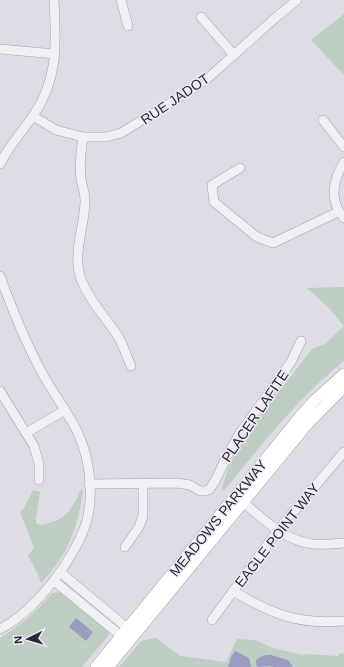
<svg xmlns="http://www.w3.org/2000/svg" width="344" height="667" font-family="Helvetica,sans-serif">
<rect width="100%" height="100%" fill="#dedde5"/>
<g fill="#bfcec3">
<polygon points="344,14 344,75 311,40"/>
<path d="M344,287V361C298,398 261,445 224,491L222,488L229,465L240,446L257,420L312,349L325,344L344,326L328,307L307,288Z"/>
<path d="M81,489L83,490C78,528 68,555 41,583L39,577L28,555L34,548L20,512L24,508L33,490L40,492L36,519V523L40,525C66,521 71,511 81,489Z"/>
<path d="M63,592L108,631L109,635L82,667H0V638C20,626 37,611 52,593Z"/>
<polygon points="156,638 180,656 226,662 237,639 255,640 273,648 303,655 305,654 337,656 339,654 344,653 344,667 119,667 141,641"/>
</g>
<g fill="#9c9cc2">
<polygon points="76,618 93,632 86,641 69,627"/>
<polygon points="235,651 249,658 251,667 228,667 231,657"/>
<path d="M271,655L288,660L293,667H274L269,666L259,667L256,665V661C259,656 265,655 271,655Z"/>
</g>
<g fill="none" stroke-linecap="round" stroke-linejoin="round">
<g stroke="#a5a3ae" stroke-width="10">
<g id="minor">
<polyline points="121,0 128,26"/>
<polyline points="201,17 234,55"/>
<polyline points="0,49 55,54"/>
<polyline points="33,116 56,130 83,137 106,137 121,133 185,94 208,78 274,19 297,0"/>
<polyline points="323,120 344,147"/>
<path d="M83,137C81,151 79,165 81,179C82,186 85,193 85,200C85,229 70,256 83,284C92,304 108,320 119,338C124,347 127,357 131,366"/>
<path d="M344,162C333,180 329,201 344,218"/>
<path d="M0,164C9,146 22,132 33,116C59,78 56,43 54,0"/>
<polyline points="240,168 212,185 214,202 257,237 273,243 338,212"/>
<path d="M0,276C12,309 26,343 42,373C53,393 67,411 77,431C91,460 96,503 82,534C77,546 70,557 63,568C47,591 25,616 0,629"/>
<polyline points="0,391 34,446 39,464 39,480"/>
<polyline points="26,433 65,410"/>
<polyline points="89,484 177,483 190,485 200,491 205,491 210,489 215,481 229,452 240,433 291,362 301,341"/>
<path d="M238,498C260,516 284,541 313,544C324,545 334,544 344,543"/>
<polyline points="125,547 139,527 143,516 143,483"/>
<polyline points="60,572 132,632"/>
<polyline points="54,581 125,639"/>
<path d="M233,591C272,614 298,625 344,621"/>
<polyline points="212,620 278,530 344,452"/>
</g>
</g>
<g stroke="#a09eb0" stroke-width="12">
<g id="major">
<polyline points="96,667 299,418 315,400 344,374"/>
<polyline points="108,667 309,422 344,387"/>
</g>
</g>
<use href="#minor" stroke="#f0f0f4" stroke-width="9"/>
<use href="#major" stroke="#fff" stroke-width="11"/>
</g>
<g text-anchor="middle" stroke-width="3" stroke-linejoin="round" paint-order="stroke">
<g font-size="14" fill="#2b283a" stroke="#edecf3">
<text transform="translate(175 99) rotate(-34)" y="5">RUE JADOT</text>
<text transform="translate(255 416) rotate(-56)" y="5">PLACER LAFITE</text>
<text transform="translate(218 518) rotate(-51)" y="5">MEADOWS PARKWAY</text>
<text transform="translate(277 535) rotate(-52)" y="5">EAGLE POINT WAY</text>
</g>
</g>
<g transform="translate(28 639) rotate(265)" stroke="#edecf3" stroke-width="3" paint-order="stroke">
<path d="M0-3L7 15L0 10L-7 15Z" fill="#2b283a"/>
<text y="-6" font-size="11" font-weight="bold" text-anchor="middle" fill="#2b283a">N</text>
</g>
</svg>
